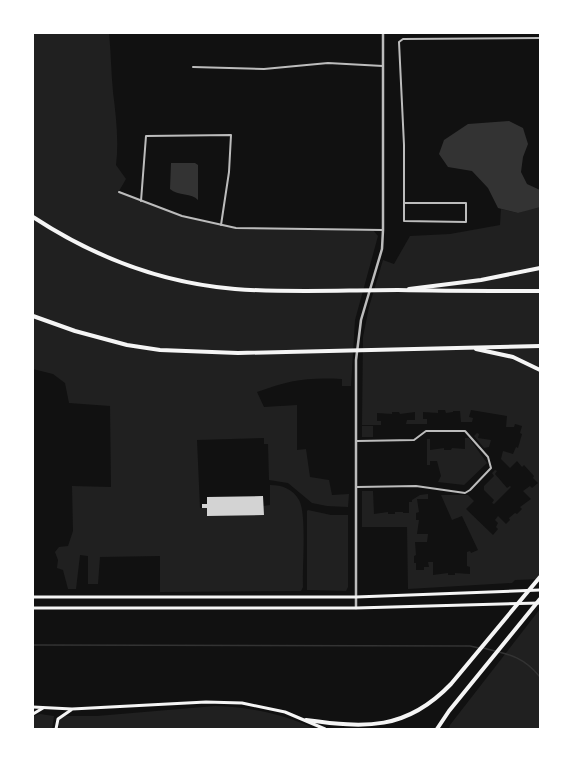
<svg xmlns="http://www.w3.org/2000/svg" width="573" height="762" font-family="Signika,sans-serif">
<rect width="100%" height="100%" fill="#111"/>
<g fill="#202020">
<path d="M33,33H109C111,52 111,72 113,92C116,116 119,141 116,165L126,179L119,191L182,216L236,228L373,230L378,236L355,320L351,386H342V379C307,377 290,380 257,392L264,407L297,405V450L306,449L310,477L329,480L332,495L349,494L348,507L327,506L312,503L288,483L269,480L268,444H264V438L197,440L200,508H207V516L263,515V506L270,505V485C282,485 293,489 299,500C307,514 302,568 303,587L301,591L160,592V556L100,557L98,584H88V556L80,555L76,589H68L63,570L57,568L58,560L55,552L59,547L68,546L73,531L72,486L111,487L110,406L69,403L65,383L53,374L33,369Z"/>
<polygon points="536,207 540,207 540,579 515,580 512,583 408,589 407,527 362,527 362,491 373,491 374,514 388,512 388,514 395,514 395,512 403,512 403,513 409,513 409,502 412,502 412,500 420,495 428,494 428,499 417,499 419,512 416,513 416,520 419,520 417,534 428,534 427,542 415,542 416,555 414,556 414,563 416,563 416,570 424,570 424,567 429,567 428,562 433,562 433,575 448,573 448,575 455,575 455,573 470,574 470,567 467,566 467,552 470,551 471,553 478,550 462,516 452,520 441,495 468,495 474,501 466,509 493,535 498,529 496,527 498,523 495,520 498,516 506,524 510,520 509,518 515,513 517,514 522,509 520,507 531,499 523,491 530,486 532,488 538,483 533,478 534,476 524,465 522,467 517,461 510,468 501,459 503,451 513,454 516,447 518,448 522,434 520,433 522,426 515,424 514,427 506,427 507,416 471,410 469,417 473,418 472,422 461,422 460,411 453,411 453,412 446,413 445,410 438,410 438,413 423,412 423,419 427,419 427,424 406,424 407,420 415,420 415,412 400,414 399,412 392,412 392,414 377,413 377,421 381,421 381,425 362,425 363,337 369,307 383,260 394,264 410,236 450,234 500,225 501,209 518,213"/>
<rect x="362" y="426" width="11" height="11"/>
<polygon points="477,433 479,434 478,438 491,440 489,447 484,448 474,436"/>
<polygon points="465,438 469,438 487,463 464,485 438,482 441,476 437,461 430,461 430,465 427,465 427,439 430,439 430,450 444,448 444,450 451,450 452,448 465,449"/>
<polygon points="495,470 497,471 495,474 507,488 510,486 511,487 494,504 492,503 494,500 484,490 484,486 494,476 492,473"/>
<polygon points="308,510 331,515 348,515 348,587 346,591 307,590 307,511"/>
<polygon points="540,609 540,729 449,729 450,725"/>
<path d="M215,706C250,707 284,714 315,729H60L58,723L60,719L65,716H97Z"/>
<polygon points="40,714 54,716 52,729 33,729 33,716"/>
</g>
<g fill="#333">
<polygon points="509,121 523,128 528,144 523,157 521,172 527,184 540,190 540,207 518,213 498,208 488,188 472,171 448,167 439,154 444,140 468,124"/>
<path d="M171,163H195L198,165V200C192,193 178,196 170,189Z"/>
</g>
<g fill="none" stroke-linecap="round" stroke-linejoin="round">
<g stroke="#333" stroke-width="1.5">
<polyline points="33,645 470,646 479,648"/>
<path d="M483,648C508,654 523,656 540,677"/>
</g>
</g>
<polygon fill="#d3d3d3" points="263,496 264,515 207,516 207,508 202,508 202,504 207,504 207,497"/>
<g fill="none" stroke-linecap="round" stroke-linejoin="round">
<g stroke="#bcbcbc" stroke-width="2">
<polyline points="193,67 264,69 328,63 383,66"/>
<polyline points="119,192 182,216 236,228 383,230"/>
<polyline points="141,201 146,136 231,135 229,172 221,225"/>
<polyline points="404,203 466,203 466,222 404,221 404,145 399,42 403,39 540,38"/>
<polyline points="357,441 414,440 426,431 465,431 488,457 491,468 470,490 465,493 416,486 357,487"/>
</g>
<polyline stroke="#bcbcbc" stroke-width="2.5" points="356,608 356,360 361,320 382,249 383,230 383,33"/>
<g stroke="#f5f5f5" stroke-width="3">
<polyline points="33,597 356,597 540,590"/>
<polyline points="33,608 356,608 540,603"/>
<polyline points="33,707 72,709 206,702 242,703 285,712 325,729"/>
<polyline points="33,714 43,708"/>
<polyline points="56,729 58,719 71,710"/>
</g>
<g stroke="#f5f5f5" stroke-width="4">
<path d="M33,217C94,257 162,283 235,289C289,293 344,290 398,290C445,291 493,291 540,291"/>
<polyline points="409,289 481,280 540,268"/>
<polyline points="33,316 75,331 127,345 160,350 238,353 540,346"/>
<polyline points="476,349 513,357 540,370"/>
<path d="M306,720C365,728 406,731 451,684L540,577"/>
<polyline points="437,729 449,711 540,599"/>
</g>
</g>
<rect width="573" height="762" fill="none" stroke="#ffffff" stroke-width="68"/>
</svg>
